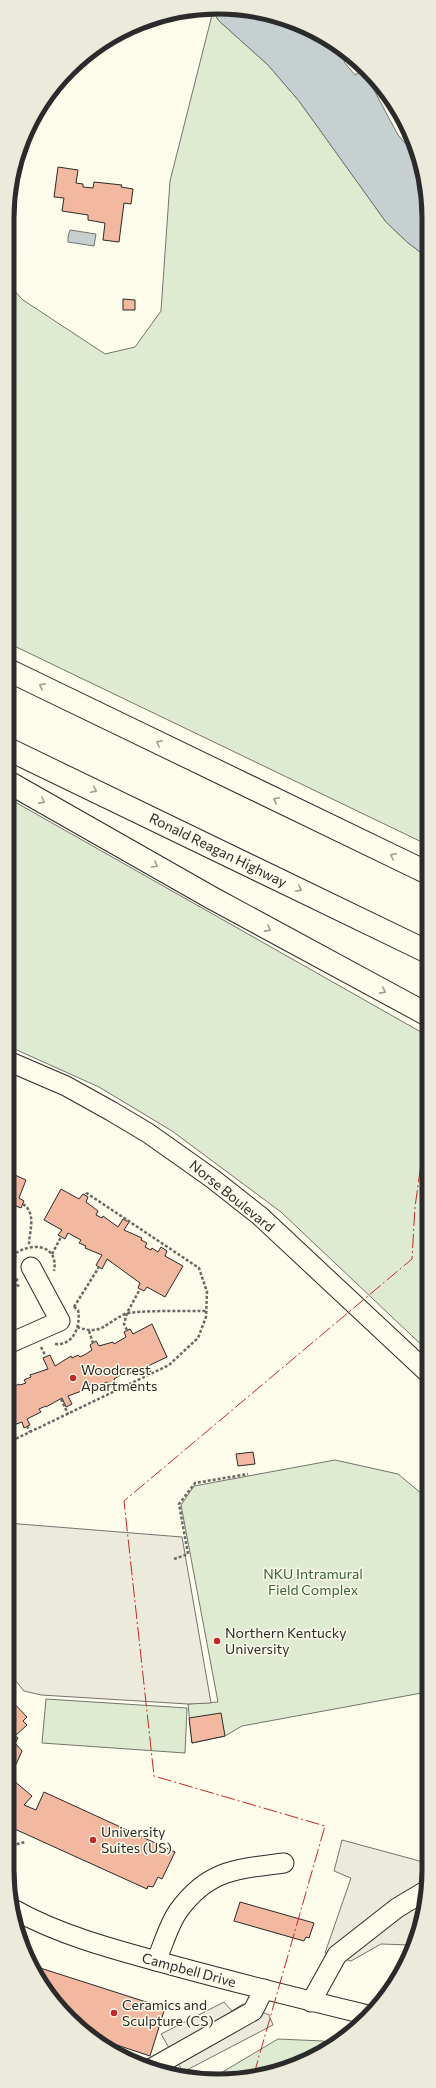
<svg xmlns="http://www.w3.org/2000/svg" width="436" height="2088" font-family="Commissioner,sans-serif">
<rect width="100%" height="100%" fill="#fdfbea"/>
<g fill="#deebd1" stroke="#74746e">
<polygon points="213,11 214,11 218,20 268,65 299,101 386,222 407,242 428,258 428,845 8,643 9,285 23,300 105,354 135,347 161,311 170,181"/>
<polygon points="8,798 428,1036 428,1351 281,1212 172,1131 99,1087 8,1046"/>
<polygon points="335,1460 398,1474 428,1499 427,1692 242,1726 225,1736 192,1743 188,1704 218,1702 181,1505 194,1486"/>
<polygon points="46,1699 187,1708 185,1753 42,1743"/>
<polygon points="278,2039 323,2041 330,2044 286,2070 209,2080"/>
</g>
<g fill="#eceadb" stroke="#74746e">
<polygon points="7,1523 182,1537 211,1703 188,1704 41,1695 24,1691 7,1670"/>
<polygon points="342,1840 427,1863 427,1897 411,1945 381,1944 351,1961 325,1953 351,1878 334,1871"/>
<polygon points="224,2002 232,2011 243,2004 269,2015 273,2025 183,2072 161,2034"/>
</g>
<g fill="#c7d0d0" stroke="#74746e">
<polygon points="245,9 294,24 349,55 344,62 355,75 360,72 367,77 398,135 416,156 429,204 428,258 407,242 386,222 299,101 268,65 218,20 214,11"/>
<polygon points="70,230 96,234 94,246 68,242 68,237"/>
</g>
<g fill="#f2b8a0" stroke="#2b2b2b">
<polygon points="58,167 78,170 76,183 83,184 83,187 93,188 94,182 122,185 121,187 133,189 131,204 124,203 119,242 103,240 105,223 88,220 88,215 62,211 64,198 54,197"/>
<polygon points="123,299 135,300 135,310 123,310"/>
<polygon points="8,1172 26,1180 19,1198 24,1201 21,1208 16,1206 8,1219"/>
<polygon points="61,1189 79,1199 83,1194 88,1197 86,1202 98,1211 96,1215 102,1218 103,1216 118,1227 123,1219 129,1222 124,1230 142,1238 141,1240 147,1243 145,1247 151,1250 152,1248 158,1252 161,1247 167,1251 165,1256 183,1266 165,1297 147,1287 144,1291 138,1288 140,1283 107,1259 102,1269 96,1265 102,1255 85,1248 86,1246 79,1243 81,1240 68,1233 65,1239 58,1235 62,1230 44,1220"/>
<polygon points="152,1324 167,1357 148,1366 151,1371 144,1375 141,1370 127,1374 126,1372 114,1379 117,1384 111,1387 108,1382 93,1387 91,1384 86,1386 87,1389 68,1396 72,1404 66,1407 62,1398 46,1407 46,1406 39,1409 41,1412 27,1419 30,1425 24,1428 22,1422 8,1427 9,1430 7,1431 8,1384 10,1382 13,1387 19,1384 20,1385 26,1383 24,1380 31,1377 30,1375 48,1369 43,1358 50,1355 55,1366 71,1356 72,1358 78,1355 80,1357 86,1354 92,1350 90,1345 96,1341 99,1346 113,1342 114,1344 126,1337 124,1332 130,1329 133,1334"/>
<polygon points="253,1452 255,1464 238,1466 236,1454"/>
<polygon points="7,1696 27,1717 23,1721 27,1725 15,1736 18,1738 15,1743 22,1751 13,1771 7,1773"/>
<polygon points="221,1713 225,1736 192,1743 189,1718"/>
<polygon points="7,1779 11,1782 13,1780 32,1796 24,1805 36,1810 44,1792 175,1852 162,1879 158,1877 153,1887 148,1886 147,1889 8,1826 7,1827"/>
<polygon points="240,1902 314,1923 309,1938 306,1937 304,1941 234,1921"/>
<polygon points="34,1966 165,2008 150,2056 117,2045 115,2050 69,2019"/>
</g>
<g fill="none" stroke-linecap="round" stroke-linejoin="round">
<g stroke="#2b2b2b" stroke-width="21">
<g id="minor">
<polyline points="8,1061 66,1086 111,1111 148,1133 213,1179 260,1216 428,1373"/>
<polyline points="8,1344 60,1321 31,1267"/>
<path d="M15,1910C61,1936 120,1951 171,1965C237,1983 302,1999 368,2015"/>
<path d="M156,1961C163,1946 169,1923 179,1910C209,1869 238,1869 284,1863"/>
<polyline points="311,2002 337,1955 397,1908 427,1890"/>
<polyline points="152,2068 253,2011 264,1989"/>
</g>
</g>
<g stroke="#2b2b2b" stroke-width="24">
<g id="highway">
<polyline points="8,670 428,873"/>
<polyline points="8,749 428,952"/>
<polyline points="8,782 212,898 428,1015"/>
</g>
</g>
<g stroke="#6a6964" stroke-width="2.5" stroke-dasharray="3 2" stroke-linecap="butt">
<path d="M23,1204C37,1214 29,1231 29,1246"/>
<polyline points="8,1249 16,1253"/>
<polyline points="52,1254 61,1237"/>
<path d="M15,1258L16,1253C33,1242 59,1245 54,1271"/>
<polyline points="12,1267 13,1283 21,1287"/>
<polyline points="8,1287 18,1279"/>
<polyline points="74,1307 99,1267"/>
<path d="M77,1327C102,1336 105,1323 125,1314C134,1310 193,1311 207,1311"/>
<polyline points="127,1330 124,1324 127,1313 140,1289"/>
<polyline points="89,1331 93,1343"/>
<path d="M55,1344C74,1346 81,1325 78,1310L73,1306"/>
<polyline points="41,1347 46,1357"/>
<polyline points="113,1386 116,1391"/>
<polyline points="61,1399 68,1414"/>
<polyline points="27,1426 30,1432"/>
<polyline points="7,1443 169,1365 198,1338 206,1317 207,1292 199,1268 85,1192"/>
<polyline points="174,1559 188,1554 179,1504 195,1483 248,1474"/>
<polyline points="7,1847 25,1842"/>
</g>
<use href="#minor" stroke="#fdfbea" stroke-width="19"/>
<use href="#highway" stroke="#fdfbea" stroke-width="22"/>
<polyline stroke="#c62828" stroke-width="1" stroke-dasharray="14 3 2 3" stroke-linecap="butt" points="254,2074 325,1826 154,1776 124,1501 412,1259 415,1207 428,1114"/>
</g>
<defs><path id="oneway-chevron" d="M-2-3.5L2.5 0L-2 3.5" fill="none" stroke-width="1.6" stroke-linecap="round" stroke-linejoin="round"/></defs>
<g stroke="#9e9d94">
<use href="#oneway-chevron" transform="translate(42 686) rotate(-154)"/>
<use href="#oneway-chevron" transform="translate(159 743) rotate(-154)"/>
<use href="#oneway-chevron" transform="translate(94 790) rotate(26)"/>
<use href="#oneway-chevron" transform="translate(276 800) rotate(-154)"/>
<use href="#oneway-chevron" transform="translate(42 801) rotate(29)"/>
<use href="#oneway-chevron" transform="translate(393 856) rotate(-154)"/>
<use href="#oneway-chevron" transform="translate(155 865) rotate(30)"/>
<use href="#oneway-chevron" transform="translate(299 889) rotate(26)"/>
<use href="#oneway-chevron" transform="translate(268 929) rotate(29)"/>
<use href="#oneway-chevron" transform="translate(383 991) rotate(28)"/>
</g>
<g fill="#c62828" stroke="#fdfbea" stroke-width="1.5">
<circle cx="73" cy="1378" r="4"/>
<circle cx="217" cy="1641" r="4"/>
<circle cx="93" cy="1840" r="4"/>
<circle cx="114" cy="2013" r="4"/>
</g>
<g text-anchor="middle" stroke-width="3" stroke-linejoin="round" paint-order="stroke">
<g font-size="14" fill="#2b2b2b" stroke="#fdfbea">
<text transform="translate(218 850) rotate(26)" y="5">Ronald Reagan Highway</text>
<text transform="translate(232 1196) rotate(39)" y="5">Norse Boulevard</text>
<text transform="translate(189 1970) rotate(15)" y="5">Campbell Drive</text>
</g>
<g font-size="14" fill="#2b2b2b" stroke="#fdfbea" text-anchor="start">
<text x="81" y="1375">Woodcrest<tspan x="81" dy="16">Apartments</tspan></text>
<text x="225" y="1638">Northern Kentucky<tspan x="225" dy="16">University</tspan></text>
<text x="101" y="1837">University<tspan x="101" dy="16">Suites (US)</tspan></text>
<text x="122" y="2010">Ceramics and<tspan x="122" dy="16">Sculpture (CS)</tspan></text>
</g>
<g font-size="14" fill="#34623c" stroke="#fdfbea">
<text x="313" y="1579">NKU Intramural<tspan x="313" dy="16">Field Complex</tspan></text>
</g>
</g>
<path d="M0 0H436V2088H0ZM218 14H218A204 204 0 0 1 422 218V1870A204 204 0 0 1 218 2074H218A204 204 0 0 1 14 1870V218A204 204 0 0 1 218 14Z" fill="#eceadb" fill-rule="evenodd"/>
<path fill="none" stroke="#2b2b2b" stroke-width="5" d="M218 14H218A204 204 0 0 1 422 218V1870A204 204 0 0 1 218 2074H218A204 204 0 0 1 14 1870V218A204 204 0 0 1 218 14Z"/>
</svg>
